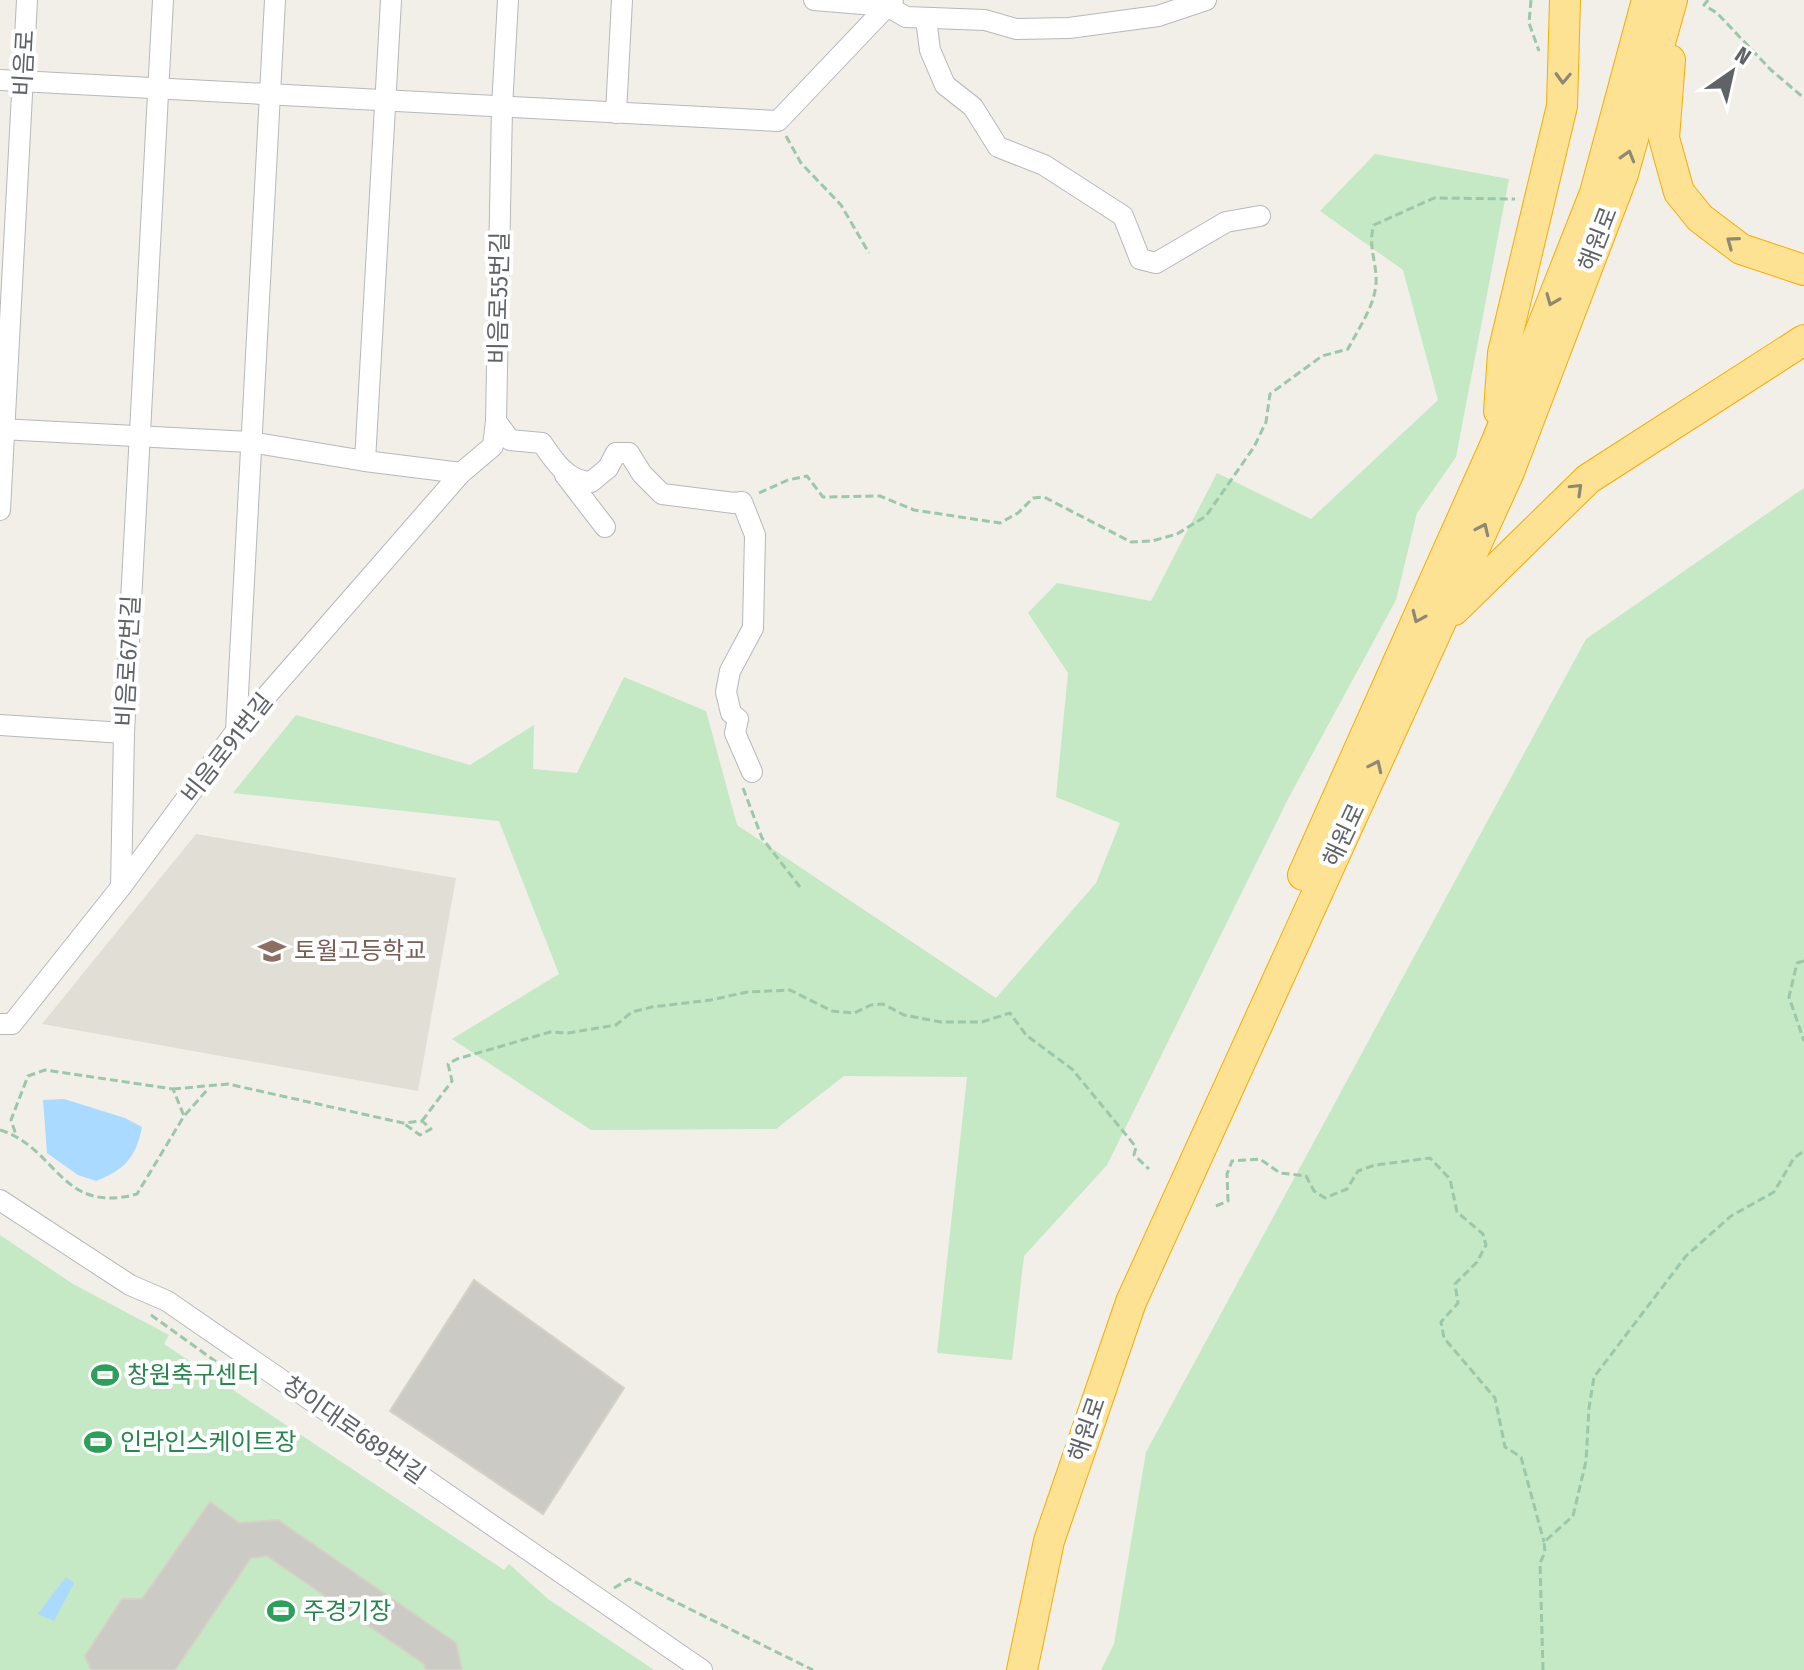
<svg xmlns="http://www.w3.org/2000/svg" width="1804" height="1670" font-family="'Fira Sans Condensed','Noto Sans KR',sans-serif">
<rect width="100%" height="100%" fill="#f1efe8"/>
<polygon fill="#e1ded6" points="196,834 456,878 418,1091 42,1024"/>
<g fill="#c5e8c5">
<polygon points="1375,154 1509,179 1456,457 1417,513 1396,600 1288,799 1107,1165 1024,1256 1012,1360 937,1353 967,1077 844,1076 776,1129 591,1130 452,1039 559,974 499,821 233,793 296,715 470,765 534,725 533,769 577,773 624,677 706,711 737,825 996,998 1096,883 1120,823 1056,797 1068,673 1028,613 1057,583 1151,601 1217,473 1311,519 1438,400 1403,270 1320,211"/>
<polygon points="1804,488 1804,1670 1101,1670 1114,1644 1146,1452 1586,639"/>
<polygon points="0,1235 73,1284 169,1335 164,1344 504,1570 509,1564 548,1599 654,1670 0,1670"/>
</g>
<g fill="#aadaff">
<path d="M64,1099L125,1118L142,1127C136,1158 124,1170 96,1181L78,1175L47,1153L43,1100Z"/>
<polygon points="66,1577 74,1583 54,1621 38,1614"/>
</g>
<g fill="#cccac5" stroke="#d6d1c6" stroke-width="2">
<polygon points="474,1280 624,1388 543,1514 390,1411"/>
<polygon points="210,1502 239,1523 278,1520 456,1643 462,1670 426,1670 424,1664 267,1556 251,1558 175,1670 91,1670 85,1656 122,1599 142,1599"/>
</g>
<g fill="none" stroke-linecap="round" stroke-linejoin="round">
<g stroke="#b5b8bc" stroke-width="22">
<g id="minor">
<polyline points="814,0 887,6 906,17 985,20 1016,29 1069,28 1158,16 1206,0"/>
<polyline points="926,19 930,50 945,85 973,107 998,147 1044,165 1123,216 1140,259 1156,263 1226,222 1260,216"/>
<polyline points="0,80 778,121 893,0"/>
<polyline points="616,113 622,0"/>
<path d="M496,421L510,440L542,443C554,461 568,482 591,482L608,468L616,453H629L642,474L662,494L734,503L742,502L755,535L753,628L730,671L726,692L731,713L738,719L735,733L752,772"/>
<polyline points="0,429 250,442 365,461 461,473"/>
<polyline points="365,461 391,0"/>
<polyline points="565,475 605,527"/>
<polyline points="0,510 27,0"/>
<polyline points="0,725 124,733"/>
<polyline points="236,731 275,0"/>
<polyline points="121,887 124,733 163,0"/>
<polyline points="0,1024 12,1024 121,887 236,731 461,473 493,446 496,421 502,107 508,0"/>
<polyline points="0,1200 130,1285 167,1301 702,1670"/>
</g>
</g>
<g stroke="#f9ab00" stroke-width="32">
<g id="highway">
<polyline points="1670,60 1664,138 1679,192 1700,218 1741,249 1804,270"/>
<polyline points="1499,411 1503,353 1562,106 1565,0"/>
<polyline points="1454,610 1588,479 1804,340"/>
<polyline points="1303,875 1497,441 1595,193 1647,0"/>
<polyline points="1022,1670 1049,1541 1131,1302 1509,472 1623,174 1672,0"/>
</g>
</g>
<g stroke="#9cc7a9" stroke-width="3" stroke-dasharray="8 4" stroke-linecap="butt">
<polyline points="1531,0 1529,23 1539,51"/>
<polyline points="1708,0 1704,5 1717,13 1771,70 1804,98"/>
<polyline points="786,136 801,163 841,205 869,253"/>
<path d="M759,493L788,480L807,476L823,497L880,496L914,510L1000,523L1018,513L1033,498L1044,497L1131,542L1152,541L1177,534L1206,516L1254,447L1266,422L1270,394L1322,356L1348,349C1359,327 1378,302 1376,276C1375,257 1368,244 1374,225L1434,198L1515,199"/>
<polyline points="743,788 762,838 800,887"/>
<polyline points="1804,961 1797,963 1789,997 1804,1041"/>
<polyline points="173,1089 228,1084 403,1123 422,1121 431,1129 420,1135 403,1123"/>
<polyline points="185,1115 209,1088"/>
<polyline points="422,1121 452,1081 448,1064 457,1059 550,1032 568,1033 616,1025 632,1012 652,1007 711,1000 747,992 790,990 832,1011 854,1013 871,1005 883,1004 904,1015 941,1022 982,1022 1010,1013 1026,1035 1072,1069 1136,1147 1134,1155 1149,1169"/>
<path d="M0,1130C58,1148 60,1215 137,1194L184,1116L173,1089L45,1070L28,1076L11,1120L16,1135"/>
<polyline points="1216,1206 1228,1201 1227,1174 1232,1161 1260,1159 1280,1173 1306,1176 1314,1191 1325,1198 1347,1189 1358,1171 1375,1165 1430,1158 1450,1179 1457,1212 1483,1234 1486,1245 1477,1262 1455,1284 1458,1303 1441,1322 1444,1338 1495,1398 1505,1447 1521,1457 1544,1542"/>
<polyline points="151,1315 229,1371 240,1375"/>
<polyline points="614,1588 629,1579 813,1670"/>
<polyline points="1543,1670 1540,1563 1545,1552 1544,1542 1573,1516 1586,1461 1589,1408 1594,1377 1686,1256 1731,1216 1774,1192 1794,1158 1804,1151"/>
</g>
<use href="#minor" stroke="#fff" stroke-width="20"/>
<use href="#highway" stroke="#fde293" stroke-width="30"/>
</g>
<defs><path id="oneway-chevron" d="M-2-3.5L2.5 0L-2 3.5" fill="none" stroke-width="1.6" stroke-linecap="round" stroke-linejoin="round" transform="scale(2)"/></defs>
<g stroke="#8e8975">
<use href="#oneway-chevron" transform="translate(1563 78) rotate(92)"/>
<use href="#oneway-chevron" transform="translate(1628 156) rotate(-74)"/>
<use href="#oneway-chevron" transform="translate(1732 242) rotate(-144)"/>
<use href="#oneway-chevron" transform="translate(1552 300) rotate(112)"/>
<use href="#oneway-chevron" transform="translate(1577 489) rotate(-44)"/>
<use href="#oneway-chevron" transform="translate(1483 529) rotate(-65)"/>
<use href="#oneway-chevron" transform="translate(1418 617) rotate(114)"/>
<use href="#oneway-chevron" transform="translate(1376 766) rotate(-65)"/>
</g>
<defs>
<g id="school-bare" transform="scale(2.16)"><path d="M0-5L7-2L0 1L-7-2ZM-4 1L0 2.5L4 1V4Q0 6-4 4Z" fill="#8d6e63" stroke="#fff" stroke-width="2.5" paint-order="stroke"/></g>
<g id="stadium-bare" transform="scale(2.16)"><path d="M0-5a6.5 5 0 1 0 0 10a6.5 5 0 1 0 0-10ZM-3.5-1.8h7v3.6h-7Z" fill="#2e9e5b" stroke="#fff" stroke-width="2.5" paint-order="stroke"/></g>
</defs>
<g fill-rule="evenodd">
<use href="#school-bare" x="272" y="951"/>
<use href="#stadium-bare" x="105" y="1375"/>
<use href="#stadium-bare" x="98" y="1442"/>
<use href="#stadium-bare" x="281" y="1611"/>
</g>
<g text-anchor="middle" stroke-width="8" stroke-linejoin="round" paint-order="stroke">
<g font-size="24" fill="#5f6368" stroke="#fff">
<text transform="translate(24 63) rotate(-87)" y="8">비음로</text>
<text transform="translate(1598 239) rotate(-69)" y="8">해원로</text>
<text transform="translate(499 298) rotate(-89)" y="8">비음로55번길</text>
<text transform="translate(128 661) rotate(-87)" y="8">비음로67번길</text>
<text transform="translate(227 748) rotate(-52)" y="8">비음로91번길</text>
<text transform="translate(1344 835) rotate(-65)" y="8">해원로</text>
<text transform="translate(1087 1429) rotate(-71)" y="8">해원로</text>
<text transform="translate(354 1430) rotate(35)" y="8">창이대로689번길</text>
</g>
<g font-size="24" fill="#785e54" stroke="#fff" text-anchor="start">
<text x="294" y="959">토월고등학교</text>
</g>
<g font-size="24" fill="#27864d" stroke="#fff" text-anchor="start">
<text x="127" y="1383">창원축구센터</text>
<text x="120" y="1450">인라인스케이트장</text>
<text x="303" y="1619">주경기장</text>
</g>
</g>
<g transform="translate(1732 72) rotate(34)" stroke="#ffffff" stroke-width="6" paint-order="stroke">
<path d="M0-6L14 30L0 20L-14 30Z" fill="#5f6368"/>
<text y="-12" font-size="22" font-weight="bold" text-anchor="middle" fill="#5f6368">N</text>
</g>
</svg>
